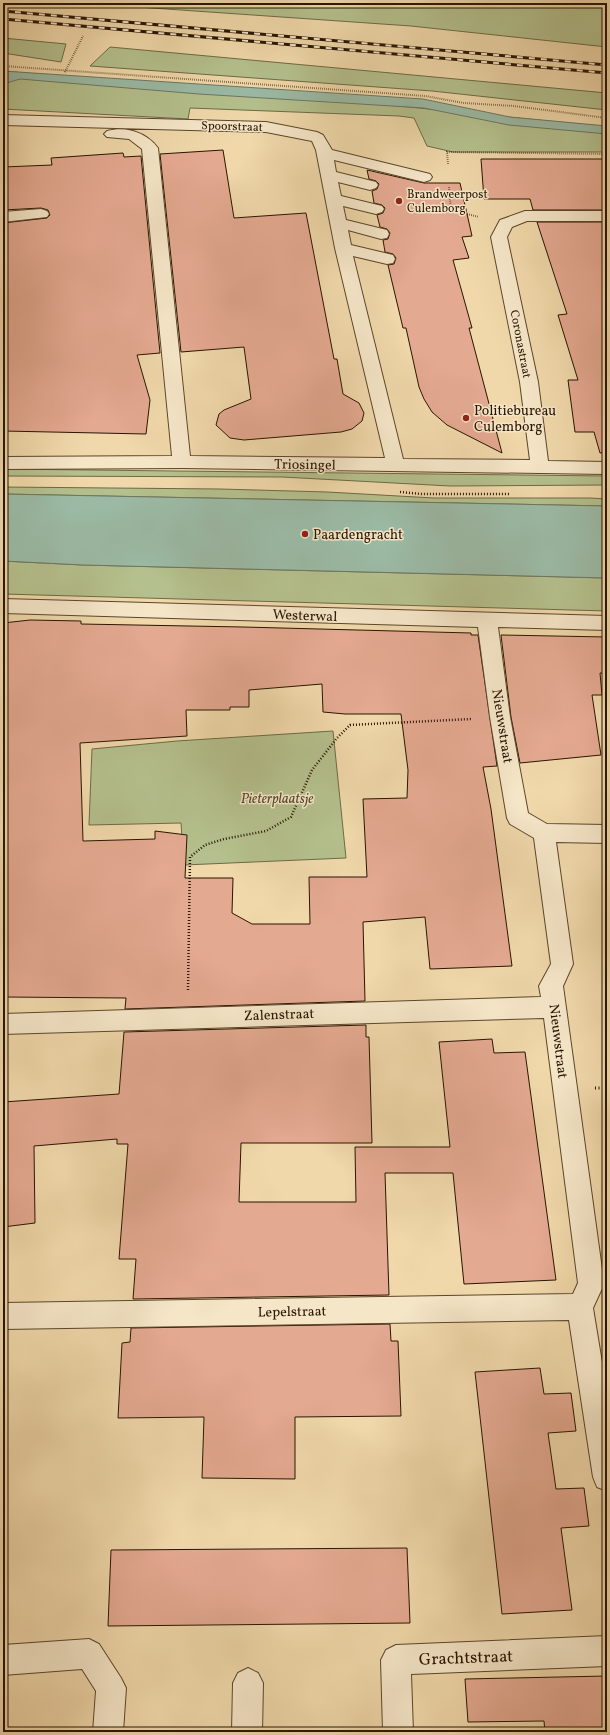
<svg xmlns="http://www.w3.org/2000/svg" width="610" height="1735" font-family="Vollkorn,serif">
<rect width="100%" height="100%" fill="#f0d8aa"/>
<filter id="stains"><feTurbulence type="fractalNoise" baseFrequency=".005" numOctaves="4"/><feColorMatrix values="0 0 0 0 .2 0 0 0 0 .09 0 0 0 0 .02 0 0 0 .5 -.17"/></filter>
<radialGradient id="worn" r=".72"><stop offset=".6" stop-color="#630" stop-opacity="0"/><stop offset="1" stop-color="#630" stop-opacity=".3"/></radialGradient>
<g fill="#b4c08d" stroke="#6e6a46">
<polygon points="80,3 607,3 607,47 411,26"/>
<polygon points="3,38 66,44 61,62 3,53"/>
<polygon points="110,47 607,93 607,110 432,91 90,66"/>
<polygon points="3,71 409,107 607,127 607,152 453,152 427,146 414,118 399,116 190,108 188,119 3,109"/>
<polygon points="3,469 607,476 607,485 450,486 282,477 3,476"/>
<polygon points="3,487 220,489 327,492 434,498 590,498 607,499 607,506 3,494"/>
<polygon points="3,561 83,565 607,578 607,611 3,594"/>
<polygon points="333,731 346,858 184,865 181,823 89,825 92,749 177,741"/>
</g>
<g fill="#9bbaa5" stroke="#6d7863">
<polygon points="3,71 423,99 510,117 607,126 607,134 509,125 424,108 199,94 20,79 3,84"/>
<polygon points="3,494 607,506 607,578 83,565 3,561"/>
</g>
<g fill="#e4a991" stroke="#291500" fill-rule="evenodd">
<polygon points="223,150 234,218 306,213 334,359 337,359 343,394 359,403 364,413 362,421 352,429 341,432 244,440 230,438 216,425 219,414 224,410 251,399 244,347 181,352 160,154"/>
<polygon points="123,153 124,157 141,156 160,353 137,355 150,400 146,434 3,431 3,223 47,218 50,215 48,210 41,208 3,210 3,167 52,165 51,158"/>
<polygon points="481,159 607,159 607,210 533,210 530,199 484,199"/>
<polygon points="367,170 424,183 460,183 472,236 462,237 469,258 453,260 472,328 469,328 502,453 447,425 432,412 424,399 419,387 406,328 403,328 388,265 394,264 396,258 393,254 385,252 383,240 388,239 390,233 387,229 380,227 377,215 383,213 385,208 382,205 374,203 372,191 377,189 379,184 376,181 369,179"/>
<polygon points="537,222 607,222 607,452 600,453 594,432 575,432 568,380 578,380 558,315 567,314"/>
<path d="M30,620L81,621V624L243,627L471,633V635H478L497,766L483,767L491,809L512,966L430,969L425,917L363,922L365,1001L125,1009L126,998L3,997V623ZM322,684L323,712L345,714H401L408,770L407,798L363,799L367,877H309L310,924H252L232,913L233,878H185L187,835L155,831V839L83,841L80,743L187,736L186,710H230V707H249V690Z"/>
<polygon points="501,635 607,637 607,673 600,673 602,695 592,695 601,755 520,763 511,717"/>
<polygon points="366,1025 366,1037 369,1037 372,1143 241,1143 239,1202 356,1202 355,1147 450,1147 439,1042 492,1039 494,1053 525,1052 556,1280 464,1284 453,1173 385,1173 389,1295 133,1299 136,1259 119,1259 128,1144 117,1144 117,1139 34,1146 35,1223 3,1227 3,1102 119,1094 124,1032"/>
<polygon points="390,1324 391,1341 398,1341 401,1416 295,1417 295,1479 202,1478 204,1417 118,1418 122,1343 130,1342 131,1328"/>
<polygon points="540,1368 544,1394 571,1393 576,1431 548,1433 556,1489 584,1488 589,1526 561,1528 572,1610 502,1614 475,1372"/>
<polygon points="407,1548 410,1623 108,1626 111,1550"/>
<polygon points="607,1676 607,1732 545,1732 544,1721 468,1722 465,1679"/>
</g>
<g fill="none" stroke-linecap="round" stroke-linejoin="round">
<g stroke="#5b462a" stroke-width="2">
<g id="minor">
<path d="M3,115L266,122L317,132L323,135L332,150L430,174L432,177L430,180L424,182L334,160L336,172L376,182L378,185L376,188L370,190L338,182L341,196L382,206L384,209L382,212L376,214L343,206L346,220L387,230L389,234L387,238L381,239L348,230L351,245L393,255L395,259L393,263L387,264L353,256L403,459L530,460L520,382L491,237L500,220L525,211H607V221H527L512,227L507,237L538,382L548,461L607,462V474L182,468L3,469V457L172,456L142,149L129,139L107,137L104,134L107,131C126,126 146,132 158,148L190,456L385,458L335,248L316,150L312,141L266,132L3,125Z"/>
<polygon points="41,209 47,211 49,214 47,217 3,222 3,212"/>
<polygon points="3,599 607,616 607,630 498,627 510,717 528,813 547,824 607,825 607,843 556,842 573,964 563,986 604,1284 593,1308 607,1393 607,1491 597,1487 593,1477 569,1320 3,1329 3,1303 573,1294 578,1283 544,1018 3,1034 3,1014 541,997 539,986 551,964 534,838 510,824 507,818 490,717 478,627 3,613"/>
<polygon points="607,1636 607,1666 411,1674 413,1732 383,1732 381,1660 386,1650 396,1645"/>
<polygon points="89,1639 99,1644 121,1678 126,1688 123,1732 93,1732 96,1691 82,1669 3,1675 3,1645"/>
<polygon points="248,1668 258,1673 263,1683 262,1732 232,1732 233,1683 238,1673"/>
</g>
</g>
<g stroke="#291500" stroke-width="2" stroke-dasharray="0.5 1.5" stroke-linecap="butt">
<polyline points="3,66 425,96 464,103 514,106 607,118"/>
<polyline points="65,72 83,36"/>
<polyline points="448,164 447,152 607,154"/>
<polyline points="449,187 451,210 479,217"/>
</g>
<g stroke="#291500" stroke-width="2.5" stroke-dasharray="1 2" stroke-linecap="butt">
<polyline points="400,492 422,494 509,494"/>
<polyline points="188,990 190,857 205,845 224,839 266,831 291,817 312,770 337,738 350,725 471,719"/>
</g>
<polyline stroke="#291500" stroke-width="3" stroke-dasharray="1 2.5" stroke-linecap="butt" points="595,1088 607,1088"/>
<use href="#minor" fill="#f5e6c8" fill-rule="evenodd"/>
<g stroke="#291500" stroke-width="3">
<g id="rail">
<polyline points="3,11 607,65"/>
<polyline points="3,19 607,73"/>
</g>
</g>
<use href="#rail" stroke="#f5e6c8" stroke-width="2" stroke-dasharray="6" stroke-linecap="butt"/>
</g>
<g fill="#8f2418" stroke="#f5e6c8" stroke-width="1.5">
<circle cx="399" cy="201" r="4"/>
<circle cx="466" cy="418" r="4"/>
<circle cx="305" cy="534" r="4"/>
</g>
<g text-anchor="middle" stroke-width="3" stroke-linejoin="round" paint-order="stroke">
<g font-size="12" fill="#291500" stroke="#f5e6c8">
<text transform="translate(232 126) rotate(2)" y="4">Spoorstraat</text>
<text transform="translate(521 344) rotate(79)" y="4">Coronastraat</text>
</g>
<g font-size="12" fill="#291500" stroke="#f5e6c8" text-anchor="start">
<text x="407" y="198">Brandweerpost<tspan x="407" dy="14">Culemborg</tspan></text>
</g>
<g font-size="14" fill="#291500" stroke="#f5e6c8" text-anchor="start">
<text x="474" y="415">Politiebureau<tspan x="474" dy="16">Culemborg</tspan></text>
<text x="313" y="539">Paardengracht</text>
</g>
<g font-size="14" fill="#291500" stroke="#f5e6c8">
<text transform="translate(305 464) rotate(1)" y="5">Triosingel</text>
<text transform="translate(305 615) rotate(2)" y="5">Westerwal</text>
<text transform="translate(503 726) rotate(81)" y="5">Nieuwstraat</text>
<text transform="translate(279 1014) rotate(-2)" y="5">Zalenstraat</text>
<text transform="translate(559 1041) rotate(83)" y="5">Nieuwstraat</text>
<text transform="translate(292 1311) rotate(-1)" y="5">Lepelstraat</text>
</g>
<g font-size="14" font-style="italic" fill="#53482a" stroke="#f5e6c8">
<text x="277" y="803">Pieterplaatsje</text>
</g>
<g font-size="17" fill="#291500" stroke="#f5e6c8">
<text transform="translate(466 1657) rotate(-2)" y="6">Grachtstraat</text>
</g>
</g>
<rect width="610" height="1735" fill="none" stroke="#f0d8aa" stroke-width="16"/>
<rect x="4" y="4" width="602" height="1727" fill="none" stroke="#291500" stroke-width="2"/>
<rect x="8" y="8" width="594" height="1719" fill="none" stroke="#291500"/>
<rect width="100%" height="100%" filter="url(#stains)"/>
<rect width="100%" height="100%" fill="url(#worn)"/>
</svg>
